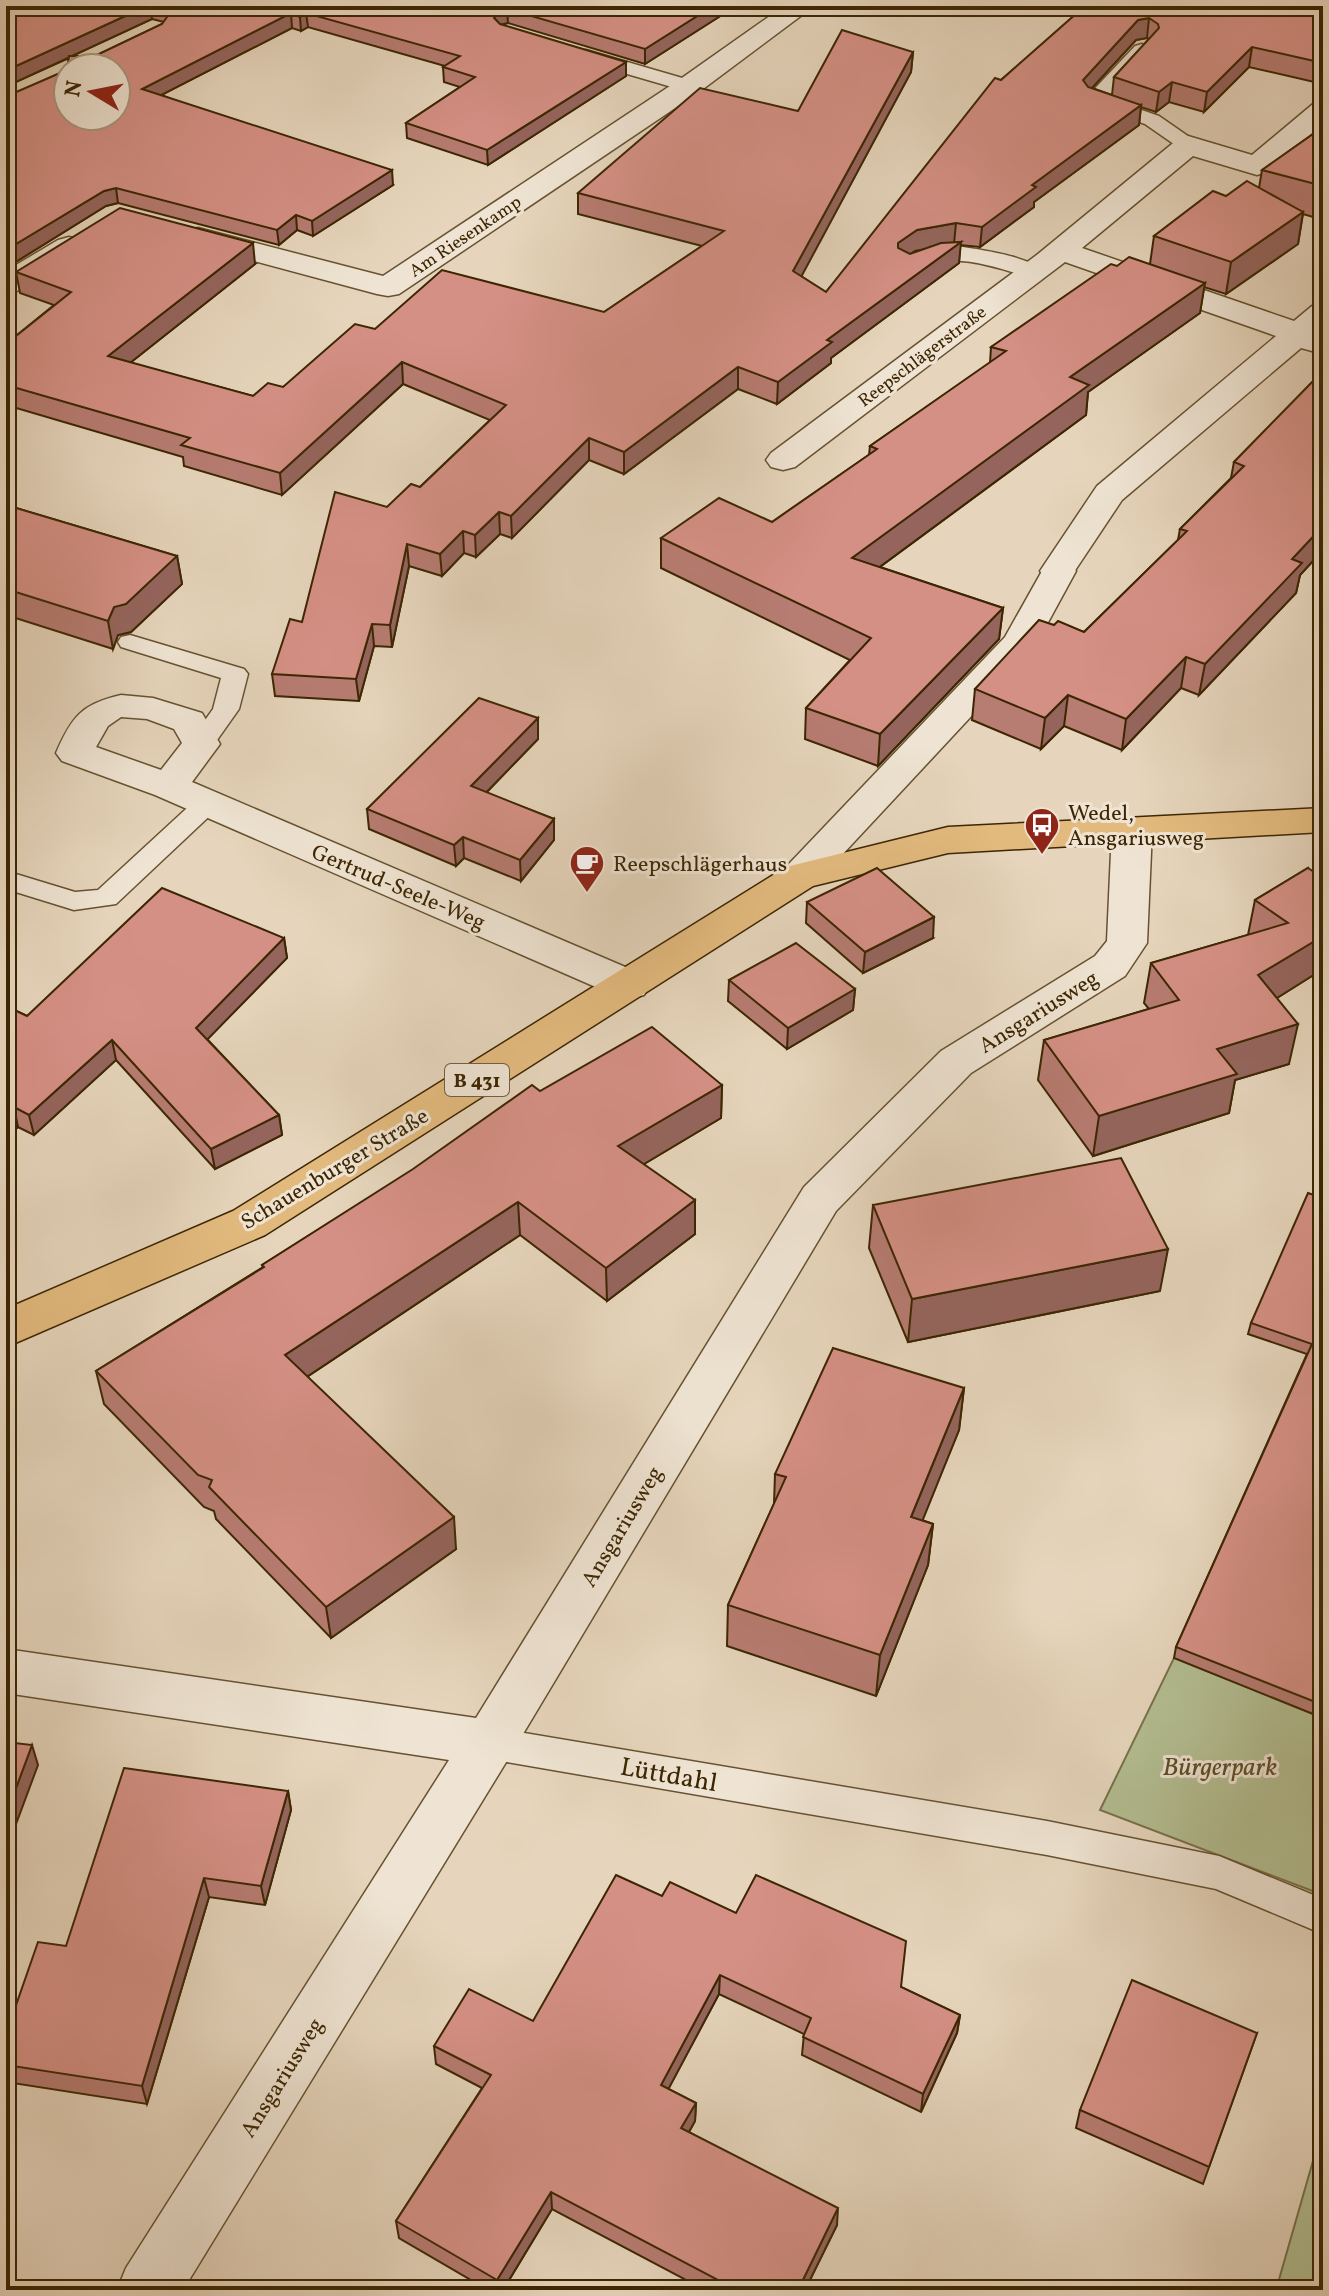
<svg xmlns="http://www.w3.org/2000/svg" width="1329" height="2296" font-family="Vollkorn,serif">
<rect width="100%" height="100%" fill="#e6d5bc"/>
<filter id="stains"><feTurbulence type="fractalNoise" baseFrequency=".0025" numOctaves="4"/><feColorMatrix values="0 0 0 0 .2 0 0 0 0 .09 0 0 0 0 .02 0 0 0 .5 -.17"/></filter>
<radialGradient id="worn" r=".72"><stop offset=".6" stop-color="#630" stop-opacity="0"/><stop offset="1" stop-color="#630" stop-opacity=".3"/></radialGradient>
<g fill="#b3be92" stroke="#78724a" stroke-width="2">
<polygon points="1174,1658 1323,1718 1323,1895 1100,1810"/>
<polygon points="1323,2126 1323,2290 1276,2290"/>
</g>
<g fill="none" stroke-linecap="round" stroke-linejoin="round">
<g stroke="#665230" stroke-width="3">
<g id="service">
<polygon points="1142,44 1151,50 1107,98 1159,116 1195,141 1198,145 1195,149 1181,149 1145,124 1087,104 1084,100 1135,46"/>
<polygon points="586,50 696,82 698,86 689,92 579,60 577,56 579,52"/>
<path d="M963,247C983,250 1031,257 1044,272L1034,278C990,267 967,254 920,265L910,259C922,246 946,246 963,247Z"/>
<polygon points="130,635 244,669 248,674 239,709 210,750 192,750 188,744 213,709 221,678 121,647 118,642 121,637"/>
<polygon points="208,795 217,797 221,803 217,809 116,904 74,910 6,889 6,871 75,892 98,890 199,797"/>
<polygon points="489,1727 1047,1821 1219,1856 1323,1899 1323,1934 1216,1889 1047,1855 489,1759 476,1754 471,1743 476,1732"/>
</g>
</g>
<g stroke="#665230" stroke-width="3">
<polygon id="pedestrian" points="1058,560 1070,564 1076,571 1033,650 814,885 800,889 786,885 780,876 786,867 1005,637 1046,564"/>
</g>
<g stroke="#665230" stroke-width="3">
<g id="minor">
<polygon points="784,6 814,6 699,92 399,294 388,296 377,294 187,243 183,237 187,231 198,228 383,276 679,80"/>
<polygon points="1323,102 1323,124 1267,172 1257,175 1193,156 1082,248 1294,321 1312,306 1323,304 1323,329 1320,332 1323,334 1323,354 1301,348 1122,500 1070,578 1058,582 1046,578 1040,571 1097,486 1276,336 1065,262 795,467 783,470 771,467 766,460 771,453 1038,254 1178,139 1188,136 1252,155 1313,104"/>
<polygon points="69,237 80,240 84,246 80,252 17,291 6,293 6,271 58,240"/>
<path d="M121,695L153,698L202,713L220,744L192,782L644,975L650,985L644,995L629,999L614,995L155,795L62,761L56,753C72,716 82,704 121,695ZM121,717L147,719L174,729L182,743L161,770L96,747L108,726Z"/>
<polygon points="1132,817 1146,821 1152,830 1147,943 1125,976 971,1073 836,1211 508,1759 183,2290 117,2290 126,2268 449,1760 6,1693 6,1649 476,1718 804,1187 941,1051 1095,956 1107,941 1112,830 1118,821"/>
</g>
</g>
<g stroke="#3c2602" stroke-width="3">
<polygon id="primary" points="1323,808 1323,832 948,853 813,886 265,1235 6,1347 6,1309 233,1211 786,867 948,827"/>
</g>
<use href="#service" fill="#efe4d3" fill-rule="evenodd"/>
<use href="#pedestrian" fill="#efe4d3" fill-rule="evenodd"/>
<use href="#minor" fill="#efe4d3" fill-rule="evenodd"/>
<use href="#primary" fill="#e3ba7e" fill-rule="evenodd"/>
</g>
<g fill="#b77c72" stroke="#3c2602" stroke-width="2" fill-rule="evenodd">
<path d="M6,6H725V13L645,64L508,23L501,25L626,62V76L488,165L407,138L406,123L460,87L444,82L443,67L445,66L308,27L301,31L292,28L161,95L393,185L313,236L297,230L279,245L118,203L106,206L6,268V98L67,70L69,58L16,82L6,78ZM152,19L164,22L162,24L95,56H72Z"/>
<path d="M1085,6H1323V84L1249,67L1204,112L1169,102L1156,112L1141,107L1139,125L1034,202V207L980,247L960,245L959,263L831,358V363L777,404L738,389L624,474L589,460L512,538L500,534L476,557L464,553L442,576L409,566L392,647L374,646L359,701L275,696L272,674L302,622L387,507L420,487L490,420L403,384L282,495L184,466L183,457L6,405V344L54,305L20,293L16,272L255,264L130,363L253,396L283,387L375,329L604,312L702,246L578,214V193L798,111L913,52L911,72L801,276L826,292L1001,80ZM1147,38L1149,39L1114,77L1112,95L1092,88L1136,40Z"/>
<polygon points="1323,127 1323,220 1303,214 1298,244 1226,294 1204,287 1200,313 1088,392 1086,415 880,567 1003,608 999,639 878,766 805,739 806,708 850,660 661,568 661,538 772,522 869,455 870,446 990,363 991,347 1117,266 1150,264 1154,236 1226,196 1259,188 1262,170"/>
<polygon points="1323,371 1323,550 1300,575 1296,593 1199,695 1181,688 1122,750 1064,726 1041,749 972,720 975,689 1054,625 1084,632 1178,540 1180,529 1231,478 1234,462"/>
<polygon points="6,505 177,556 182,584 131,632 118,635 113,649 6,615"/>
<polygon points="1323,672 1323,708 1314,694 1318,674"/>
<polygon points="538,739 486,793 554,819 554,840 521,881 464,858 456,866 369,829 367,809"/>
<polygon points="1308,868 1323,969 1277,998 1289,1064 1235,1080 1229,1113 1093,1156 1038,1080 1044,1040 1149,1009 1144,1003 1151,963 1248,935 1255,900"/>
<polygon points="807,902 933,938 863,973 806,923"/>
<polygon points="284,938 287,958 207,1039 279,1115 282,1135 215,1169 116,1060 34,1135 18,1127 6,1138 6,1006 27,1016"/>
<polygon points="729,980 855,989 853,1010 787,1049 728,1001"/>
<polygon points="722,1085 721,1118 644,1164 695,1234 607,1301 520,1235 307,1377 456,1549 331,1638 216,1519 214,1511 204,1507 104,1404 96,1371 263,1267 262,1265 540,1091"/>
<polygon points="1323,1198 1323,1718 1174,1658 1176,1647 1307,1354 1248,1334 1251,1323"/>
<polygon points="873,1205 1160,1291 908,1342 869,1248"/>
<polygon points="964,1388 959,1430 922,1520 933,1524 928,1565 876,1696 727,1646 728,1605 774,1504 775,1474"/>
<polygon points="288,1791 291,1810 265,1905 209,1897 147,2104 6,2082 6,2034 66,1946"/>
<polygon points="662,1896 901,1987 960,2015 957,2033 921,2112 802,2055 804,2034 719,1994 668,2089 696,2103 695,2121 689,2132 837,2225 805,2290 705,2290 552,2209 503,2290 488,2290 399,2238 396,2221 482,2088 436,2064 434,2046 533,2021"/>
<polygon points="1257,2033 1203,2184 1076,2128 1080,2110"/>
</g>
<g fill="#95655d" stroke="#3c2602" stroke-width="2">
<polygon points="147,6 150,6 152,19 16,82 14,67"/>
<polygon points="713,6 725,6 725,13 645,64 645,49"/>
<polygon points="507,9 508,23 500,25 494,18 499,11"/>
<polygon points="291,13 292,28 144,104 142,89"/>
<polygon points="306,13 308,27 301,31 300,17"/>
<polygon points="1149,18 1147,38 1136,40 1081,100 1083,80 1138,20"/>
<polygon points="1252,47 1249,67 1204,112 1207,92"/>
<polygon points="913,52 911,72 793,292 793,271"/>
<polygon points="626,62 626,76 488,165 487,150"/>
<polygon points="1172,82 1169,102 1156,112 1159,92"/>
<polygon points="1141,105 1139,125 1034,202 1034,207 980,247 982,227 1032,185"/>
<polygon points="392,170 393,185 313,236 312,221"/>
<polygon points="116,188 118,203 106,206 6,268 6,250 104,191"/>
<polygon points="1303,212 1298,244 1226,294 1231,262"/>
<polygon points="296,215 297,230 279,245 277,230"/>
<polygon points="956,223 954,244 915,251 896,264 898,243 917,230"/>
<polygon points="961,242 959,263 831,358 831,363 777,404 778,382 827,340"/>
<polygon points="253,243 255,264 111,378 108,356"/>
<polygon points="1205,283 1200,313 1088,392 1086,415 851,588 852,558 1070,377"/>
<polygon points="402,362 403,384 282,495 280,473"/>
<polygon points="738,367 738,389 624,474 624,452"/>
<polygon points="589,438 589,460 512,538 511,516"/>
<polygon points="499,512 500,534 476,557 475,535"/>
<polygon points="1323,526 1323,550 1300,575 1296,593 1199,695 1205,664 1292,559"/>
<polygon points="463,531 464,553 442,576 440,554"/>
<polygon points="407,544 409,566 392,647 390,625"/>
<polygon points="177,556 182,584 131,632 118,635 113,649 108,621 114,607"/>
<polygon points="1003,608 999,639 878,766 880,734"/>
<polygon points="372,624 374,646 359,701 356,679"/>
<polygon points="1186,657 1181,688 1122,750 1126,719"/>
<polygon points="1068,695 1064,726 1041,749 1045,718"/>
<polygon points="538,718 538,739 472,807 471,786"/>
<polygon points="554,819 554,840 521,881 520,860"/>
<polygon points="463,837 464,858 456,866 454,845"/>
<polygon points="934,917 933,938 863,973 865,952"/>
<polygon points="1323,936 1323,969 1250,1015 1258,975"/>
<polygon points="284,938 287,958 199,1048 196,1028"/>
<polygon points="855,989 853,1010 787,1049 788,1028"/>
<polygon points="1298,1024 1289,1064 1235,1080 1229,1113 1093,1156 1099,1116 1217,1049"/>
<polygon points="112,1040 116,1060 34,1135 29,1115"/>
<polygon points="722,1085 721,1118 619,1179 618,1146"/>
<polygon points="14,1107 18,1127 6,1138 6,1114"/>
<polygon points="279,1115 282,1135 215,1169 211,1149"/>
<polygon points="695,1200 695,1234 607,1301 606,1268"/>
<polygon points="518,1202 520,1235 290,1388 285,1355"/>
<polygon points="1168,1249 1160,1291 908,1342 912,1299"/>
<polygon points="964,1388 959,1430 907,1559 911,1517"/>
<polygon points="454,1517 456,1549 331,1638 326,1607"/>
<polygon points="933,1524 928,1565 876,1696 880,1655"/>
<polygon points="32,1745 38,1765 6,1851 6,1815"/>
<polygon points="288,1791 291,1810 265,1905 261,1886"/>
<polygon points="204,1878 209,1897 147,2104 142,2086"/>
<polygon points="720,1975 719,1994 661,2103 661,2085"/>
<polygon points="960,2015 957,2033 921,2112 923,2094"/>
<polygon points="696,2103 695,2121 681,2146 681,2128"/>
<polygon points="551,2192 552,2209 503,2290 499,2290 497,2280"/>
<polygon points="838,2208 837,2225 805,2290 798,2290"/>
</g>
<g fill="#d59085" stroke="#3c2602" stroke-width="2" fill-rule="evenodd">
<polygon points="6,6 147,6 14,67 6,64"/>
<path d="M157,6H713L645,49L507,9L499,11L494,18L500,24L626,62L487,150L406,123L475,77L443,67L460,56L306,13L300,17L291,13L142,89L392,170L312,221L296,215L277,230L116,188L104,191L6,250V98L14,93L67,70L69,56H95L162,24L167,17L162,7ZM68,68H116V116H68Z"/>
<polygon points="1085,6 1323,6 1323,63 1252,47 1207,92 1172,82 1159,92 1114,77 1159,28 1158,24 1149,18 1138,20 1083,80 1088,87 1141,105 1032,185 1036,187 982,227 956,223 917,230 898,243 898,248 910,254 941,243 961,242 827,340 832,342 778,382 738,367 624,452 589,438 511,516 499,512 475,535 463,531 440,554 407,544 390,625 372,624 356,679 272,674 290,619 302,622 335,492 387,507 411,484 420,487 506,405 402,362 280,473 181,445 190,438 6,385 6,344 71,292 16,272 120,208 253,243 108,356 253,396 268,383 283,387 355,324 375,329 442,270 604,312 724,231 578,193 700,88 798,111 842,30 913,52 793,271 826,292 995,78 1001,80"/>
<polygon points="1323,127 1323,186 1262,170"/>
<polygon points="1247,181 1303,212 1231,262 1154,236 1213,191 1226,196"/>
<polygon points="1129,257 1205,283 1070,377 1089,385 852,558 1003,608 880,734 806,708 871,638 661,538 719,498 772,522 877,449 870,446 1006,351 991,347 1111,264 1117,266"/>
<polygon points="1323,371 1323,526 1292,559 1302,563 1205,664 1186,657 1126,719 1068,695 1045,718 975,689 1039,620 1054,625 1058,621 1084,632 1187,531 1180,529 1244,466 1234,462"/>
<polygon points="6,505 177,556 126,604 114,607 108,621 6,589"/>
<polygon points="1323,672 1323,681 1318,674"/>
<polygon points="479,698 538,718 471,786 554,819 520,860 463,837 454,845 367,809"/>
<polygon points="877,868 934,917 865,952 807,902"/>
<polygon points="1308,868 1323,878 1323,936 1258,975 1298,1024 1217,1049 1237,1074 1099,1116 1044,1040 1179,1000 1151,963 1288,923 1255,900"/>
<polygon points="162,888 284,938 196,1028 279,1115 211,1149 112,1040 29,1115 14,1107 6,1114 6,1006 27,1016"/>
<polygon points="796,943 855,989 788,1028 729,980"/>
<polygon points="652,1027 722,1085 618,1146 695,1200 606,1268 518,1202 285,1355 454,1517 326,1607 209,1487 212,1480 198,1475 96,1371 264,1267 262,1265 413,1169 532,1085 540,1091"/>
<polygon points="1121,1158 1168,1249 912,1299 873,1205"/>
<polygon points="1308,1193 1323,1198 1323,1705 1176,1647 1312,1344 1251,1323"/>
<polygon points="833,1348 964,1388 911,1517 933,1524 880,1655 728,1605 786,1477 775,1474"/>
<polygon points="6,1742 32,1745 6,1815"/>
<polygon points="124,1768 288,1791 261,1886 204,1878 142,2086 6,2065 6,2034 38,1942 66,1946"/>
<polygon points="616,1875 662,1896 670,1882 736,1913 756,1875 906,1941 901,1987 960,2015 923,2094 803,2037 811,2018 720,1975 661,2085 696,2103 681,2128 838,2208 798,2290 737,2290 551,2192 497,2280 396,2221 491,2075 434,2046 469,1989 533,2021"/>
<polygon points="1132,1980 1257,2033 1209,2167 1080,2110"/>
</g>
<defs>
<g id="bus-pin" transform="scale(1.8)"><path d="M0 17L-7.5 6A9.5 9.5 0 1 1 7.5 6Z" fill="#8f2418" stroke="#efe4d3"/><path d="M-5-6H5V4H4V6H2V4H-2V6H-4V4H-5ZM-3.5-4V0h7V-4ZM-3.5 1.2v1.5H-2V1.2ZM2 1.2v1.5H3.5V1.2Z" fill="#fff"/></g>
<g id="cafe-pin" transform="scale(1.8)"><path d="M0 17L-7.5 6A9.5 9.5 0 1 1 7.5 6Z" fill="#8f2418" stroke="#efe4d3"/><path d="M-5.5-4.5H6V0H3Q3 3.5 0 3.5H-2.5Q-5.5 3.5-5.5 0ZM3-3.2v2h1.7v-2ZM-6 4.5H4V6H-6Z" fill="#fff"/></g>
</defs>
<g fill-rule="evenodd">
<use href="#bus-pin" x="1042" y="825"/>
<use href="#cafe-pin" x="587" y="863"/>
</g>
<g text-anchor="middle" stroke-width="6" stroke-linejoin="round" paint-order="stroke">
<g font-size="18" fill="#3c2602" stroke="#efe4d3">
<text transform="translate(465 236) rotate(-34)" y="6">Am Riesenkamp</text>
<text transform="translate(922 356) rotate(-37)" y="6">Reepschlägerstraße</text>
</g>
<rect fill="#efe4d3" stroke="#725f41" stroke-width="2" x="445" y="1064" width="64" height="32" rx="6"/>
<g font-size="20" font-weight="bold" fill="#3c2602">
<text x="477" y="1087">B 431</text>
</g>
<g font-size="22" fill="#3c2602" stroke="#efe4d3" text-anchor="start">
<text x="1068" y="820">Wedel,<tspan x="1068" dy="25">Ansgariusweg</tspan></text>
<text x="613" y="871">Reepschlägerhaus</text>
</g>
<g font-size="22" fill="#3c2602" stroke="#efe4d3">
<text transform="translate(399 886) rotate(23)" y="8">Gertrud-Seele-Weg</text>
<text transform="translate(1038 1011) rotate(-32)" y="8">Ansgariusweg</text>
<text transform="translate(334 1168) rotate(-31)" y="8">Schauenburger Straße</text>
<text transform="translate(621 1526) rotate(-59)" y="8">Ansgariusweg</text>
<text transform="translate(281 2077) rotate(-58)" y="8">Ansgariusweg</text>
</g>
<g font-size="26" font-style="italic" fill="#5a4c26" stroke="#efe4d3">
<text x="1220" y="1775">Bürgerpark</text>
</g>
<g font-size="26" fill="#3c2602" stroke="#efe4d3">
<text transform="translate(669 1774) rotate(10)" y="9">Lüttdahl</text>
</g>
</g>
<rect width="1329" height="2296" fill="none" stroke="#e6d5bc" stroke-width="32"/>
<rect x="8" y="8" width="1313" height="2280" fill="none" stroke="#3c2602" stroke-width="4"/>
<rect x="16" y="16" width="1297" height="2264" fill="none" stroke="#3c2602" stroke-width="2"/>
<g transform="translate(92 92) rotate(280)"><circle r="38" fill="#efe4d3" stroke="#a7987f" stroke-width="2"/>
<path d="M0-6L14 30L0 20L-14 30Z" fill="#8f2418"/>
<text y="-12" font-size="22" font-weight="bold" text-anchor="middle" fill="#3c2602">N</text>
</g>
<rect width="100%" height="100%" filter="url(#stains)"/>
<rect width="100%" height="100%" fill="url(#worn)"/>
</svg>
